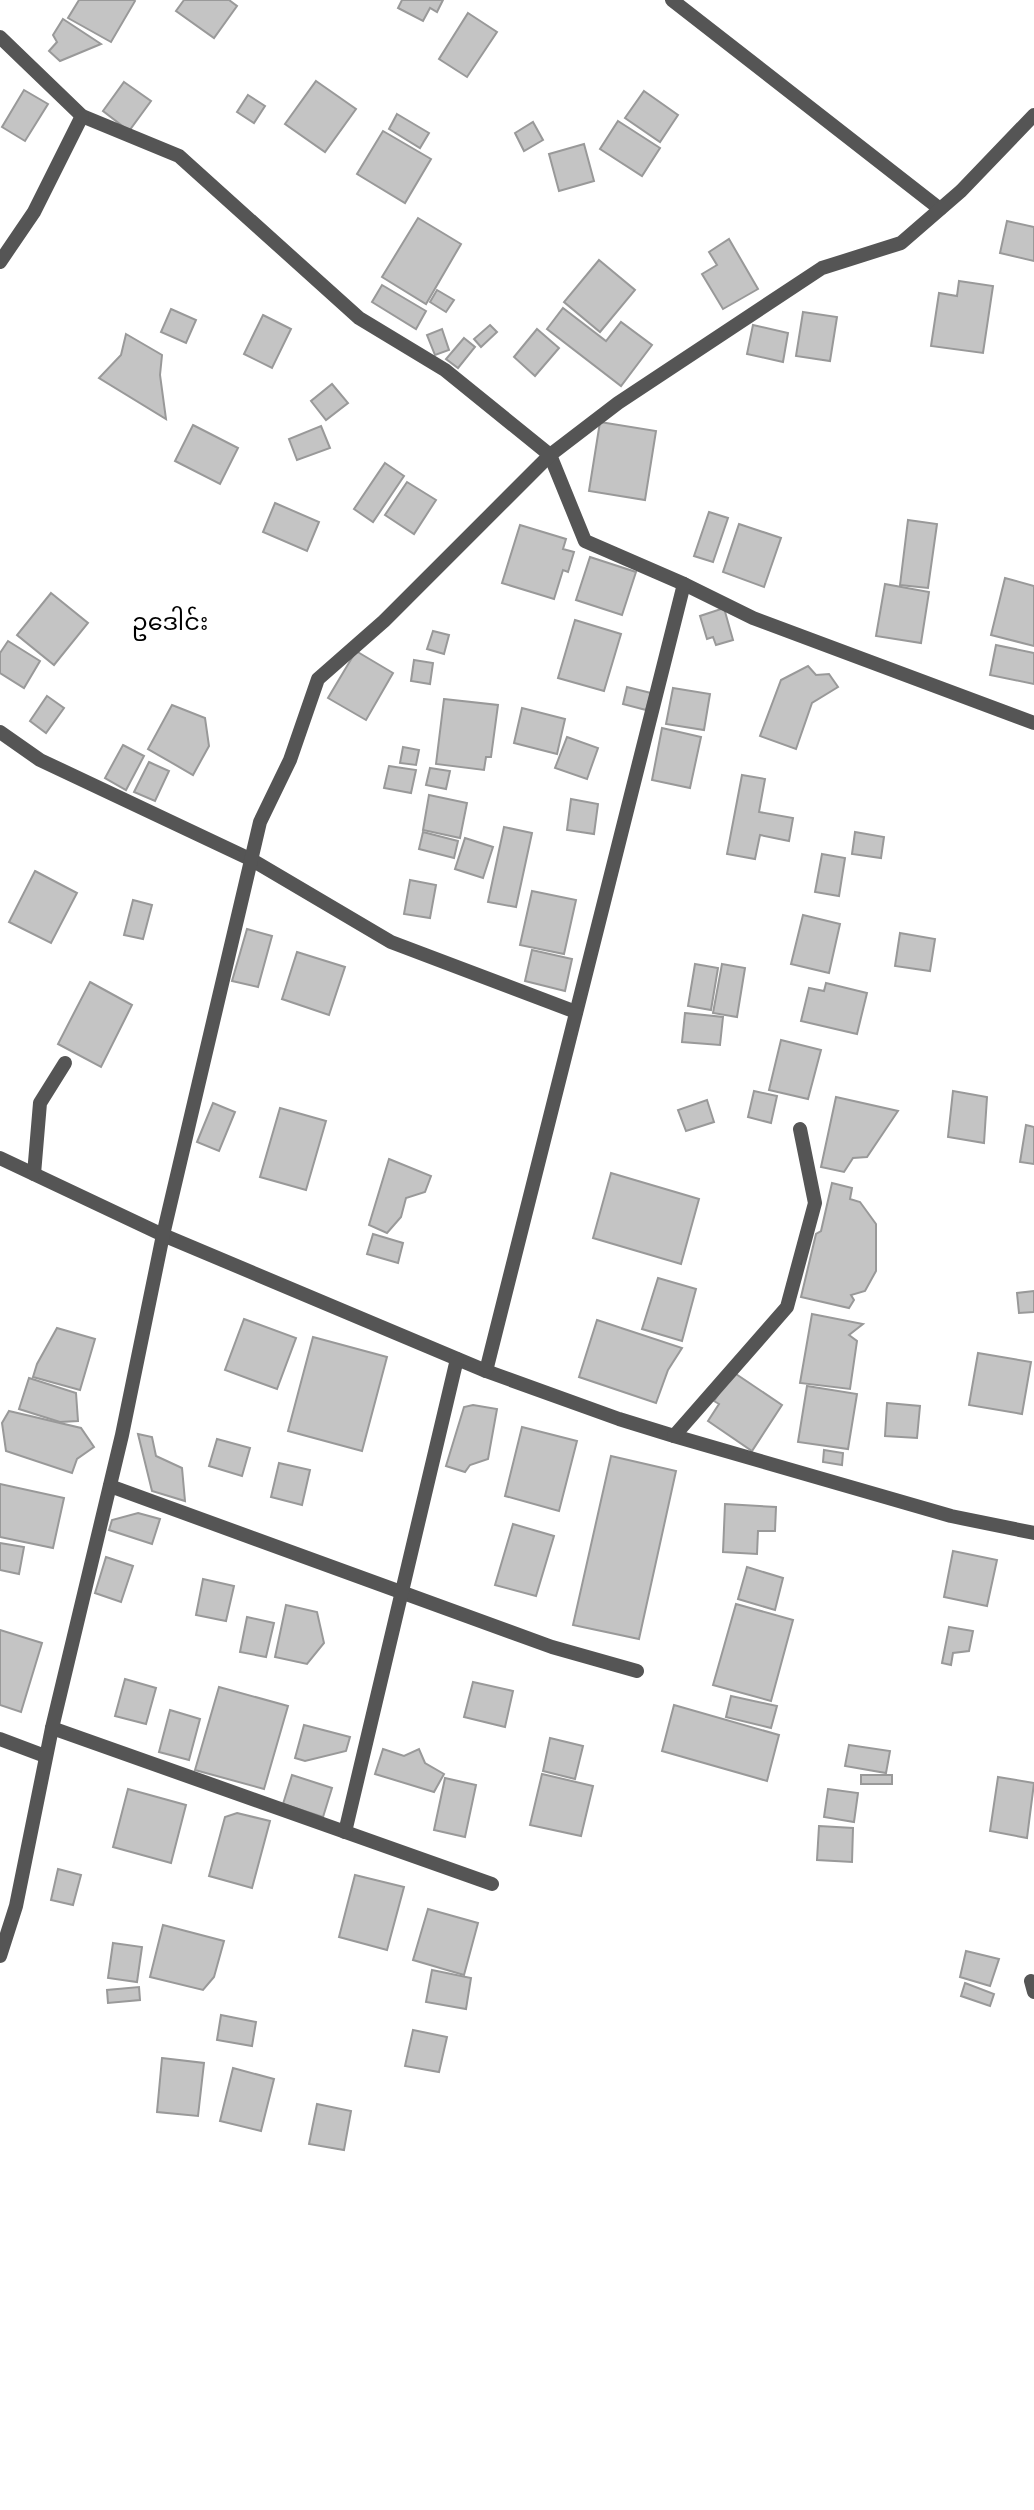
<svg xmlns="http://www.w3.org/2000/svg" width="1034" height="2510" font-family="Inter,'Noto Sans Myanmar',sans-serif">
<rect width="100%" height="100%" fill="#fff"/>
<g fill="#c4c4c4" stroke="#999" stroke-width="2">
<polygon points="79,0 134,0 135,1 111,42 68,18"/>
<polygon points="184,0 229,0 237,6 214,38 176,11"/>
<polygon points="402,0 443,0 437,12 430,8 423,21 398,8"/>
<polygon points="468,13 497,32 467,77 439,59"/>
<polygon points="63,19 101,44 60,61 49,51 57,42 53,35"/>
<polygon points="316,81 356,109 325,152 285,124"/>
<polygon points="124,82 151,101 129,131 103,111"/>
<polygon points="24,90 48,104 25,141 2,127"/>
<polygon points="644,91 678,115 660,142 625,118"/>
<polygon points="248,95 265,106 254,123 237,112"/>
<polygon points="397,114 429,133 420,148 389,129"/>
<polygon points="618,121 660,148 642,176 600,149"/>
<polygon points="533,122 543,140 524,151 515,133"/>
<polygon points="383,131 431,159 405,203 357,174"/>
<polygon points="584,144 594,181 559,191 549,154"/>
<polygon points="418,218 461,244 426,304 382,277"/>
<polygon points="1007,221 1034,227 1034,261 1000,253"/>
<polygon points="729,239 758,289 723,309 702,274 717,265 709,252"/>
<polygon points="599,260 635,290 600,332 564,302"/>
<polygon points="959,281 993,286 983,353 931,346 939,293 957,296"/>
<polygon points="382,285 426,311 416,329 372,302"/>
<polygon points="437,290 454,300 446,312 430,302"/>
<polygon points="563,308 606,341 621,322 652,345 621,386 547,329"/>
<polygon points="171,309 196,320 186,343 161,332"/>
<polygon points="803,312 837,317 830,361 796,356"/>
<polygon points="263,315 291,329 272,368 244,354"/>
<polygon points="490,325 497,332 481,347 474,339"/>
<polygon points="753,325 788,333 783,362 747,354"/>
<polygon points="442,329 449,350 435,355 427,335"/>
<polygon points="537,329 559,348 535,376 514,357"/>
<polygon points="126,334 162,355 160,375 166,419 99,378 121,355"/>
<polygon points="464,338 475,347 458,368 446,359"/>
<polygon points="332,384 348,403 326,420 311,401"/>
<polygon points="600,422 656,431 645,500 589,491"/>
<polygon points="193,425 238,448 220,484 175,461"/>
<polygon points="321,426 330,448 297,460 289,439"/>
<polygon points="385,463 404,476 373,522 354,509"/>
<polygon points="407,482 436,500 414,534 385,515"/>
<polygon points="275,503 319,522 307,551 263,532"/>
<polygon points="709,512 728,518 713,562 694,556"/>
<polygon points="908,520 937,524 928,588 900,585"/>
<polygon points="739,524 781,538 764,587 723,572"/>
<polygon points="520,525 566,539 563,549 574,552 568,572 563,570 554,599 502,583"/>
<polygon points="590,557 636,572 622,615 576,600"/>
<polygon points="1005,578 1034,586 1034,646 991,635"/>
<polygon points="885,584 929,592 921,643 876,636"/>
<polygon points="51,593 88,623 54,665 17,635"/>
<polygon points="724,608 733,640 716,645 713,637 707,639 700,616"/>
<polygon points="575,620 621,634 604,691 558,678"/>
<polygon points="433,631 449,635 444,654 427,649"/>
<polygon points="8,641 40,661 24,688 0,673 0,653"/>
<polygon points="996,645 1034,653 1034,684 990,675"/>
<polygon points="356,651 393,673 366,720 328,698"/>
<polygon points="414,660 433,663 430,684 411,681"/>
<polygon points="808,666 816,675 829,674 838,687 812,703 796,749 760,736 781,680"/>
<polygon points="627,687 651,693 646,710 623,704"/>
<polygon points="673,688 710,694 704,730 666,724"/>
<polygon points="47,696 64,708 46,733 30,721"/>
<polygon points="444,699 498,705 491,757 486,757 484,770 436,764"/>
<polygon points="172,705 205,718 209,746 193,775 148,749"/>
<polygon points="522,708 565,719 557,754 514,743"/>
<polygon points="662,728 701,737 690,788 652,780"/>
<polygon points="567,737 598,748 587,779 555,768"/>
<polygon points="123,745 144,756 126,790 105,778"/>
<polygon points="403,747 419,750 416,765 400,763"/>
<polygon points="149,762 169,771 155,801 134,792"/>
<polygon points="389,766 416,770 411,793 384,788"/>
<polygon points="430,768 450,771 446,789 426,785"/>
<polygon points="742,775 765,779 759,812 793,818 789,841 760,835 755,859 727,854"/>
<polygon points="429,795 467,803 460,838 423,830"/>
<polygon points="571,799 598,804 594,834 567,830"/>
<polygon points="504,827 532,833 516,907 488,902"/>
<polygon points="423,832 458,841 454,858 419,849"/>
<polygon points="855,832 884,837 881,858 852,854"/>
<polygon points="465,838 493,847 483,878 455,869"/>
<polygon points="822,854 845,858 839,896 815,892"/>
<polygon points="35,871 77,893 51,943 9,922"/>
<polygon points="410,880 436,885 430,918 404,914"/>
<polygon points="532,891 576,900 564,954 520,945"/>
<polygon points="133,900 152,905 143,939 124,935"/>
<polygon points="803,915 840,924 829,973 791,964"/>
<polygon points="247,929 272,936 258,987 232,981"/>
<polygon points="900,933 935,939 930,971 895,966"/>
<polygon points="532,950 572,959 565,991 525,981"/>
<polygon points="297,952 345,967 329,1015 282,999"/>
<polygon points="695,964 718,968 711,1010 688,1006"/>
<polygon points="722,964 745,968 737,1017 713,1013"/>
<polygon points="90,982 132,1005 101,1067 58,1044"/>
<polygon points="826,983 867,993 857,1034 801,1021 809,988 824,991"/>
<polygon points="685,1013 723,1017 720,1045 682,1042"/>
<polygon points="781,1040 821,1050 808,1099 769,1090"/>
<polygon points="754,1091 777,1096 771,1123 748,1117"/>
<polygon points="953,1091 987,1097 984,1143 948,1137"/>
<polygon points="836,1097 898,1111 867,1157 853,1158 844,1172 821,1167"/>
<polygon points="707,1100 714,1122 686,1131 678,1110"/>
<polygon points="213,1103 235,1112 219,1151 197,1142"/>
<polygon points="280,1108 326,1121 306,1190 260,1177"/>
<polygon points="1026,1125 1034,1127 1034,1164 1020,1162"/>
<polygon points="389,1159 431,1176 425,1192 406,1198 401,1217 387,1233 369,1225"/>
<polygon points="611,1173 699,1199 681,1264 593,1238"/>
<polygon points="832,1183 852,1188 850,1199 860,1202 876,1224 876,1271 865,1291 851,1295 854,1300 849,1308 801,1297 816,1234 821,1231"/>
<polygon points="373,1234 403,1243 398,1263 367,1254"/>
<polygon points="658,1278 696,1289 682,1341 642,1329"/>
<polygon points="1034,1291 1034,1312 1019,1313 1017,1293"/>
<polygon points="812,1314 863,1324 849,1335 857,1341 850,1389 800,1383"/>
<polygon points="244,1319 296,1338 277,1389 225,1370"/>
<polygon points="597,1320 682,1348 668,1370 656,1403 579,1377"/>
<polygon points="57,1328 95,1339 80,1390 33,1377 37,1364"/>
<polygon points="313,1337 387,1357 362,1451 288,1431"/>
<polygon points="978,1353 1031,1362 1022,1414 969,1405"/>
<polygon points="733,1372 782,1405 752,1451 708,1421 719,1404 714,1401"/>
<polygon points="29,1378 76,1393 78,1421 60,1422 19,1409"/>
<polygon points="807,1386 857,1394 848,1449 798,1442"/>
<polygon points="887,1403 920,1406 917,1438 885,1436"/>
<polygon points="473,1405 497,1409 488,1459 470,1465 465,1472 446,1466 464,1407"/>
<polygon points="9,1411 81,1428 94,1447 77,1459 72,1473 6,1451 2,1423"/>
<polygon points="522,1427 577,1441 559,1511 505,1496"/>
<polygon points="138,1434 152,1437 156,1456 182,1468 185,1501 152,1491"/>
<polygon points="217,1439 250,1448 242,1476 209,1466"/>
<polygon points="824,1450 843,1453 842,1465 823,1462"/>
<polygon points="611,1456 676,1471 639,1639 573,1625"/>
<polygon points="279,1463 310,1470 302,1505 271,1497"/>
<polygon points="0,1484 64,1498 53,1548 0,1537"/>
<polygon points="725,1504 776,1507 775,1531 758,1531 757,1554 723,1552"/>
<polygon points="138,1513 160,1519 152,1544 109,1530 112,1520"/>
<polygon points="513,1524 554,1536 536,1596 495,1585"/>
<polygon points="0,1543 24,1547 19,1574 0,1570"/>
<polygon points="953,1551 997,1560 987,1606 944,1597"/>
<polygon points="106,1557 133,1566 121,1602 95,1593"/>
<polygon points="747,1567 783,1578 775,1610 738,1599"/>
<polygon points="203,1579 234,1586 226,1621 196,1615"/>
<polygon points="736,1604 793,1620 771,1701 713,1685"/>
<polygon points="286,1605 317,1612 324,1643 307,1664 275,1657"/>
<polygon points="247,1617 274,1623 266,1657 240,1652"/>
<polygon points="949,1627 973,1631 969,1651 953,1653 951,1665 942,1663"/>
<polygon points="0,1630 42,1643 21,1712 0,1705"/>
<polygon points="125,1679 156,1688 146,1724 115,1716"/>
<polygon points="473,1682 513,1691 505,1727 464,1717"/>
<polygon points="219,1687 288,1706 264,1789 195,1770"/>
<polygon points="731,1696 777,1706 771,1728 726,1717"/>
<polygon points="674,1705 779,1735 767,1781 662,1751"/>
<polygon points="170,1710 200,1719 189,1760 159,1752"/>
<polygon points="304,1725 350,1737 346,1751 305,1761 295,1758"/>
<polygon points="550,1738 583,1746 575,1779 543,1771"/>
<polygon points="849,1745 890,1751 886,1773 845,1766"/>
<polygon points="383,1749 404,1756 419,1749 425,1763 444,1774 434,1792 375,1774"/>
<polygon points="542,1774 593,1786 581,1836 530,1825"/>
<polygon points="292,1775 332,1788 323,1817 283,1804"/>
<rect x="861" y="1775" width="31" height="9"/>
<polygon points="998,1777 1034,1783 1027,1838 990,1831"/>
<polygon points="445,1778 476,1785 465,1837 434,1830"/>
<polygon points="128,1789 186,1805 171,1863 113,1847"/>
<polygon points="828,1789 858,1793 854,1822 824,1817"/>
<polygon points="237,1813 270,1821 252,1888 209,1876 225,1817"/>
<polygon points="819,1826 853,1828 852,1862 817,1860"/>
<polygon points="58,1869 81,1875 73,1905 51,1900"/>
<polygon points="355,1875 404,1887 387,1950 339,1937"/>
<polygon points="428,1909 478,1923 464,1975 413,1960"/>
<polygon points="163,1925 224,1941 214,1977 203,1990 150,1977"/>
<polygon points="113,1943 142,1947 137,1982 108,1978"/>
<polygon points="966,1951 999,1959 990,1986 960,1977"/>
<polygon points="432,1970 471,1978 466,2009 426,2002"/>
<polygon points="965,1983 994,1994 990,2006 961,1996"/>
<polygon points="139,1987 140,2000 108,2003 107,1990"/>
<polygon points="221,2015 256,2022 252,2046 217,2040"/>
<polygon points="413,2030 447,2037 439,2072 405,2066"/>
<polygon points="162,2058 204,2063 198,2116 157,2112"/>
<polygon points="233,2068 274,2079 261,2131 220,2121"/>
<polygon points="317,2104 351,2111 344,2150 309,2144"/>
</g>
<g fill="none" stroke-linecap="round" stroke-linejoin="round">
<g stroke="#555" stroke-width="14">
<polyline points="672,0 940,209"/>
<polyline points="0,37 82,116 179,156 359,318 445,370 550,455 585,541 684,584 753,618 1034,723"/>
<polyline points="0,262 34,212 82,116"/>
<polyline points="0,732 40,760 252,860 391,942 576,1012"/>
<polyline points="0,1158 163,1235 486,1371 619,1419 674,1436 951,1516 1034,1533"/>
<polyline points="34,1174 40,1103 65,1063"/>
<polyline points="486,1371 684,584"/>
<polyline points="674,1436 787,1307 815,1203 800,1129"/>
<polyline points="110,1486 552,1647 637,1671"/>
<polyline points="52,1728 492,1884"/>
<polyline points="0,1739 45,1756"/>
<polyline points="345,1832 457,1359"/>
<polyline points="0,1956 16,1906 52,1728 122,1435 163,1235 260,822 290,760 318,679 384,621 550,455 618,403 822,268 901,243 961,191 1034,115"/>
<polyline points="1031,1981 1034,1992"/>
</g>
</g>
<g text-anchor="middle" stroke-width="5" stroke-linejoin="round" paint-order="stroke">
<g font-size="24" fill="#000" stroke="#fff">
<text x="170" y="630">ဥဒေါင်း</text>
</g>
</g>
</svg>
